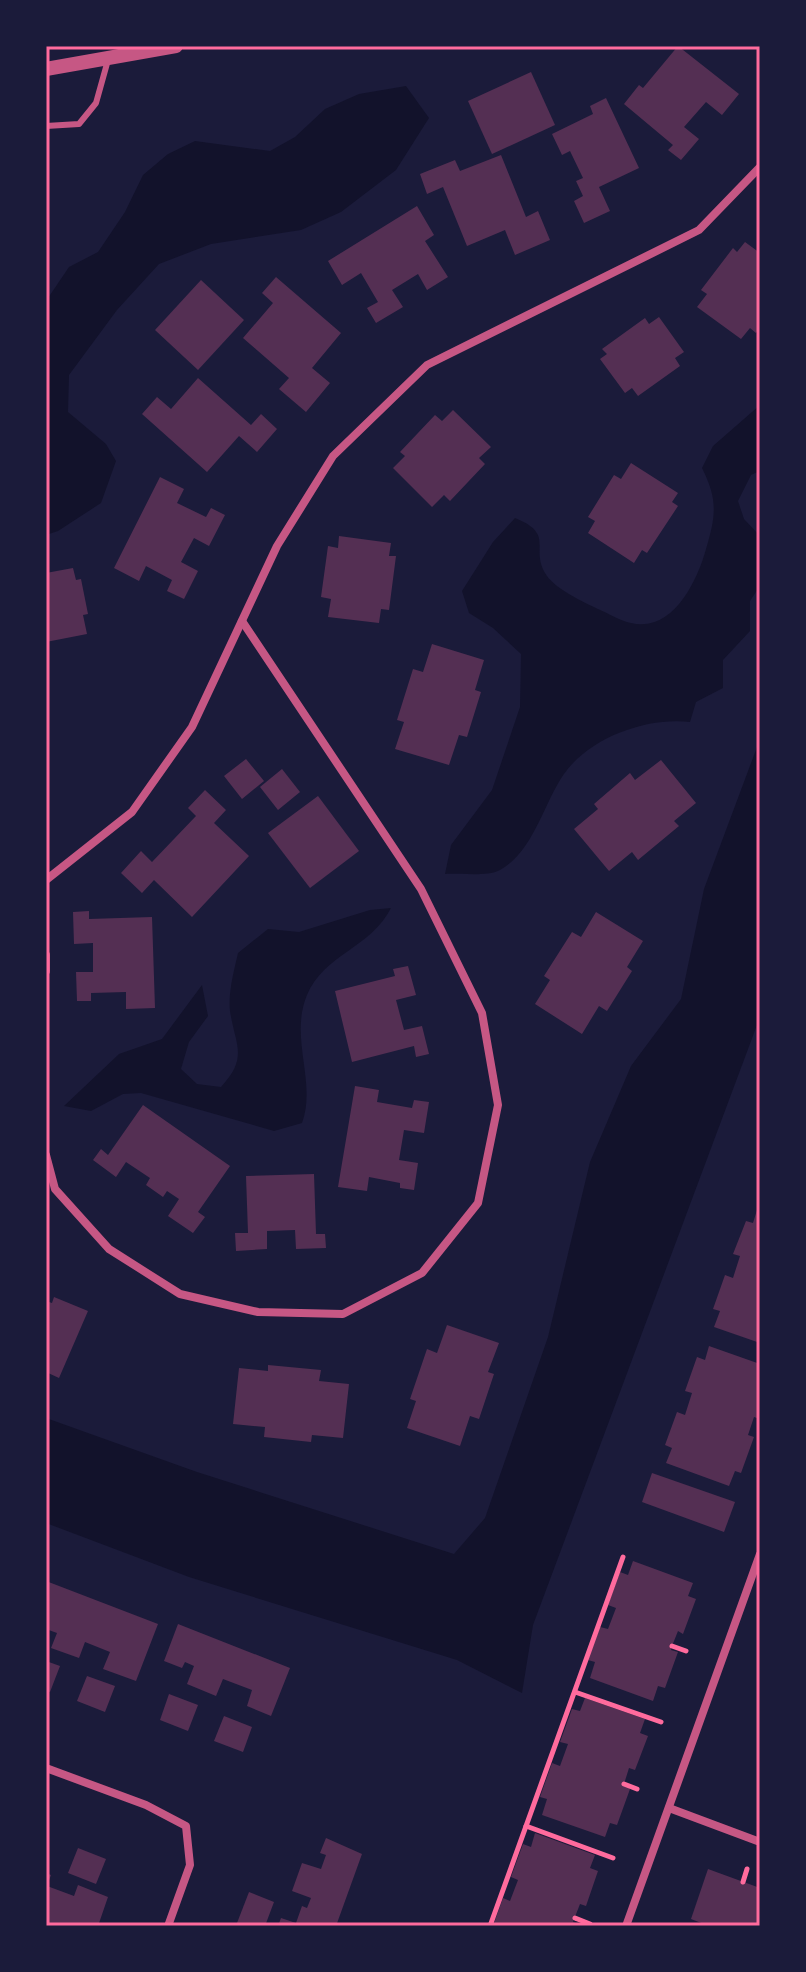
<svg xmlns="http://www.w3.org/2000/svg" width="806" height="1972" font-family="Poppins,sans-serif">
<rect width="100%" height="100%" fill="#1b1b3a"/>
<g fill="#12122b">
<polygon points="406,86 429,118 396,170 341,212 301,230 211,244 159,264 117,310 69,375 68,412 106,444 116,461 101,503 58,531 46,535 46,301 69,267 98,252 125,212 143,175 168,154 195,141 270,151 295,137 325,109 359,94"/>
<path d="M760,405V471L751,475L738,501L744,519L760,536V586L750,601V631L723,660V688L696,702L690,722C647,717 590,737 564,774C543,804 534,851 500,870C487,877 460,873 445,874L451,845L492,790L520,707L521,654L493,628L469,613L462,591L493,542L515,518C557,535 528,549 547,576C556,589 583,602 598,609C608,613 620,621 631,623C672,633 697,582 706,549C716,515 718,500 702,468L713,446Z"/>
<polygon points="760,739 760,1017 533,1625 522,1693 457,1660 189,1577 46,1523 46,1418 197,1472 454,1554 485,1518 548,1337 590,1162 631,1066 681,999 704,889"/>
<path d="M391,908C371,948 324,954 307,995C289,1038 317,1082 302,1123L274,1131L141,1093L123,1094L91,1111L64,1106L119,1054L162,1039L202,985L208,1016L189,1042L181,1069L197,1084L221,1087C249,1057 235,1045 230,1011C228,992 234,971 238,953L268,929L299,932L370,910Z"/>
</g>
<g fill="#542f53">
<polygon points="678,46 739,94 722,115 706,102 684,127 699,139 681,160 668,150 673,145 624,104 639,85 643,88"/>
<polygon points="531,72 555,125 492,154 468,101"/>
<polygon points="606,98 639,168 599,187 610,211 584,223 574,201 583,196 576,181 583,178 570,151 562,155 552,134 593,114 590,106"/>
<polygon points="501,155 526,217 538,211 550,240 515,255 505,230 467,246 443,187 427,194 420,174 455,160 460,171"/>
<polygon points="417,206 434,235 425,241 448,277 427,290 418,274 392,290 403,307 376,323 367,308 378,302 361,273 342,285 328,261"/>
<polygon points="745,242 760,253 760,327 756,333 750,328 741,339 697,307 707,294 701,290 733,248 737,252"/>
<polygon points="276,277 341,333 312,368 330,383 306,412 279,389 289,378 243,338 273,303 262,293"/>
<polygon points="201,280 244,320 198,370 155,330"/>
<polygon points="659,317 684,352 675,358 680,366 638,396 632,388 625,393 600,359 607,354 602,349 645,318 649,324"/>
<polygon points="198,378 251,425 261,414 277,429 257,452 239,436 207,472 142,414 157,397 171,409"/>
<polygon points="453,410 491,447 479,458 485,464 450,501 444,495 432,507 393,468 405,456 400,452 435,415 442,421"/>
<polygon points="631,463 678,493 672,502 678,506 647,553 642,550 634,563 588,533 595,521 588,517 614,475 621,479"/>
<polygon points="160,477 184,489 177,503 206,517 211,508 225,515 209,546 194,538 181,562 198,571 184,599 167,591 172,580 146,566 139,581 114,568"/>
<polygon points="339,536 391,543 389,556 396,556 389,610 381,609 379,623 328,617 331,599 321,597 328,546 338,548"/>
<polygon points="73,568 76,580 81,579 88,614 83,615 87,634 46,642 46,573"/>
<polygon points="432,644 484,660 475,690 481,692 467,737 459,735 449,765 395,749 404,722 397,720 413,669 423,672"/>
<polygon points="246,759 264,781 242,799 224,776"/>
<polygon points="661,760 696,803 674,821 679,826 638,860 632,852 609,871 574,829 598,809 594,804 630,773 635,780"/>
<polygon points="282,769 300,792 278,810 260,787"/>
<polygon points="205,790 226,810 214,823 249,856 192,917 154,880 142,893 121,873 141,851 152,862 196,816 188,808"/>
<polygon points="318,796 359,851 310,888 268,833"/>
<polygon points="89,911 89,919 152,917 155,1008 126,1009 126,992 91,993 91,1001 77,1001 76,972 93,972 93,943 74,944 73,912"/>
<polygon points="596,912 643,941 627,967 632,971 607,1011 599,1006 582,1034 535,1004 550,980 544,976 572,932 581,937"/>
<polygon points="408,966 416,995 396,1000 404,1030 422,1026 429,1054 416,1057 414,1046 352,1062 335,991 395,976 393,969"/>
<polygon points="355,1086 379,1090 377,1102 412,1108 414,1100 429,1102 424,1133 404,1130 399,1160 418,1163 414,1190 400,1188 400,1183 369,1177 367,1191 338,1187"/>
<polygon points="143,1105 230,1166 198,1212 205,1217 193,1233 168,1216 179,1199 167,1191 163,1197 146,1185 150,1178 126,1162 116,1177 93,1160 101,1149 108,1155"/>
<polygon points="314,1174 316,1234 325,1234 326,1248 296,1249 295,1230 267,1231 267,1249 236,1251 235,1233 248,1233 246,1176"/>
<polygon points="757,1210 760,1211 760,1343 714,1327 720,1311 713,1309 725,1275 733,1278 740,1256 733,1254 746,1221 753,1223"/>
<polygon points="54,1297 88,1311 59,1378 46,1372 46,1301 52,1303"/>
<polygon points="447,1325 499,1343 488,1372 494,1374 479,1419 470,1416 460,1446 407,1428 416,1401 410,1399 427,1349 437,1353"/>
<polygon points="709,1346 760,1364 760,1419 754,1417 748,1435 754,1437 741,1473 735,1471 729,1486 666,1463 672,1448 665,1445 677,1412 685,1415 692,1393 685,1391 697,1357 705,1360"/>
<polygon points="268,1365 321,1370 319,1381 349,1384 343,1438 312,1435 311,1442 264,1437 265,1427 233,1424 239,1368 268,1371"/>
<polygon points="652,1473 735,1502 724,1532 642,1502"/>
<polygon points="633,1561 693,1583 688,1596 696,1599 683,1634 678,1631 672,1646 671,1650 678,1652 665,1688 658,1686 653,1701 590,1678 595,1662 588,1660 600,1627 608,1629 616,1608 608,1605 620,1572 628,1575"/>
<polygon points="46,1581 158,1624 136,1681 103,1669 110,1652 85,1642 79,1658 51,1648 57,1633 46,1629"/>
<polygon points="178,1624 290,1668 271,1716 247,1706 252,1690 223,1679 216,1696 187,1684 194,1666 185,1662 182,1668 164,1661"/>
<polygon points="46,1661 60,1666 50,1692 46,1691"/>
<polygon points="87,1676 115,1686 105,1712 77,1701"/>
<polygon points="169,1694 198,1705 188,1731 160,1720"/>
<polygon points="585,1698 645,1719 640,1733 648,1736 635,1770 629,1768 624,1784 630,1789 617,1825 610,1823 605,1837 542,1815 547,1799 540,1797 552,1763 560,1766 568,1744 560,1742 572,1709 580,1711"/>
<polygon points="224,1716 252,1727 243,1752 214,1741"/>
<polygon points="535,1833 595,1855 590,1868 598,1871 586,1906 580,1904 573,1922 584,1926 493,1926 503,1898 510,1901 518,1880 511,1877 523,1844 531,1847"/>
<polygon points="326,1838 362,1854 336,1926 278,1926 281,1918 296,1923 302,1906 307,1908 311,1898 292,1891 302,1863 321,1869 326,1855 320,1853"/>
<polygon points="78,1848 106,1859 96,1884 68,1873"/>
<polygon points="708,1869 760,1888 760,1926 709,1926 691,1919"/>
<polygon points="46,1873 51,1875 47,1886 74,1896 78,1885 108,1897 98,1926 46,1926"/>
<polygon points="249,1892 274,1902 265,1926 237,1923"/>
</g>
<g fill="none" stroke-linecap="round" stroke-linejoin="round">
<g stroke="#ff6b9d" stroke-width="5">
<polyline points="672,1646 686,1651"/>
<polyline points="575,1692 661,1722"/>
<polyline points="624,1784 637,1789"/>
<polyline points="526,1826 613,1858"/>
<polyline points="743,1882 747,1869"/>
<polyline points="575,1918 590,1924"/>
<polyline points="490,1926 623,1557"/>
</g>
<polyline stroke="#c65784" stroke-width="6" points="46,126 79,124 96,103 108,60"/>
<g stroke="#c65784" stroke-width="8">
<polyline points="46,880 132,812 192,727 277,546 333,456 427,365 699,230 760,167"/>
<polyline points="46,955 46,971"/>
<polyline points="46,1155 55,1189 109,1249 180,1294 258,1312 343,1314 422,1273 478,1203 498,1105 482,1013 421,889 242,621"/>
<polyline points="46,1768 146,1805 186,1826 190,1865 168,1926"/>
<polyline points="669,1808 760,1842"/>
<polyline points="626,1926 760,1554"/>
</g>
<polyline stroke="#c65784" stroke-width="14" points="46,69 176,46"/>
</g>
<rect width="806" height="1972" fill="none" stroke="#1b1b3a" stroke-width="96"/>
<rect x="48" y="48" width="710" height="1876" fill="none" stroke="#ff6b9d" stroke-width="3"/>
</svg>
